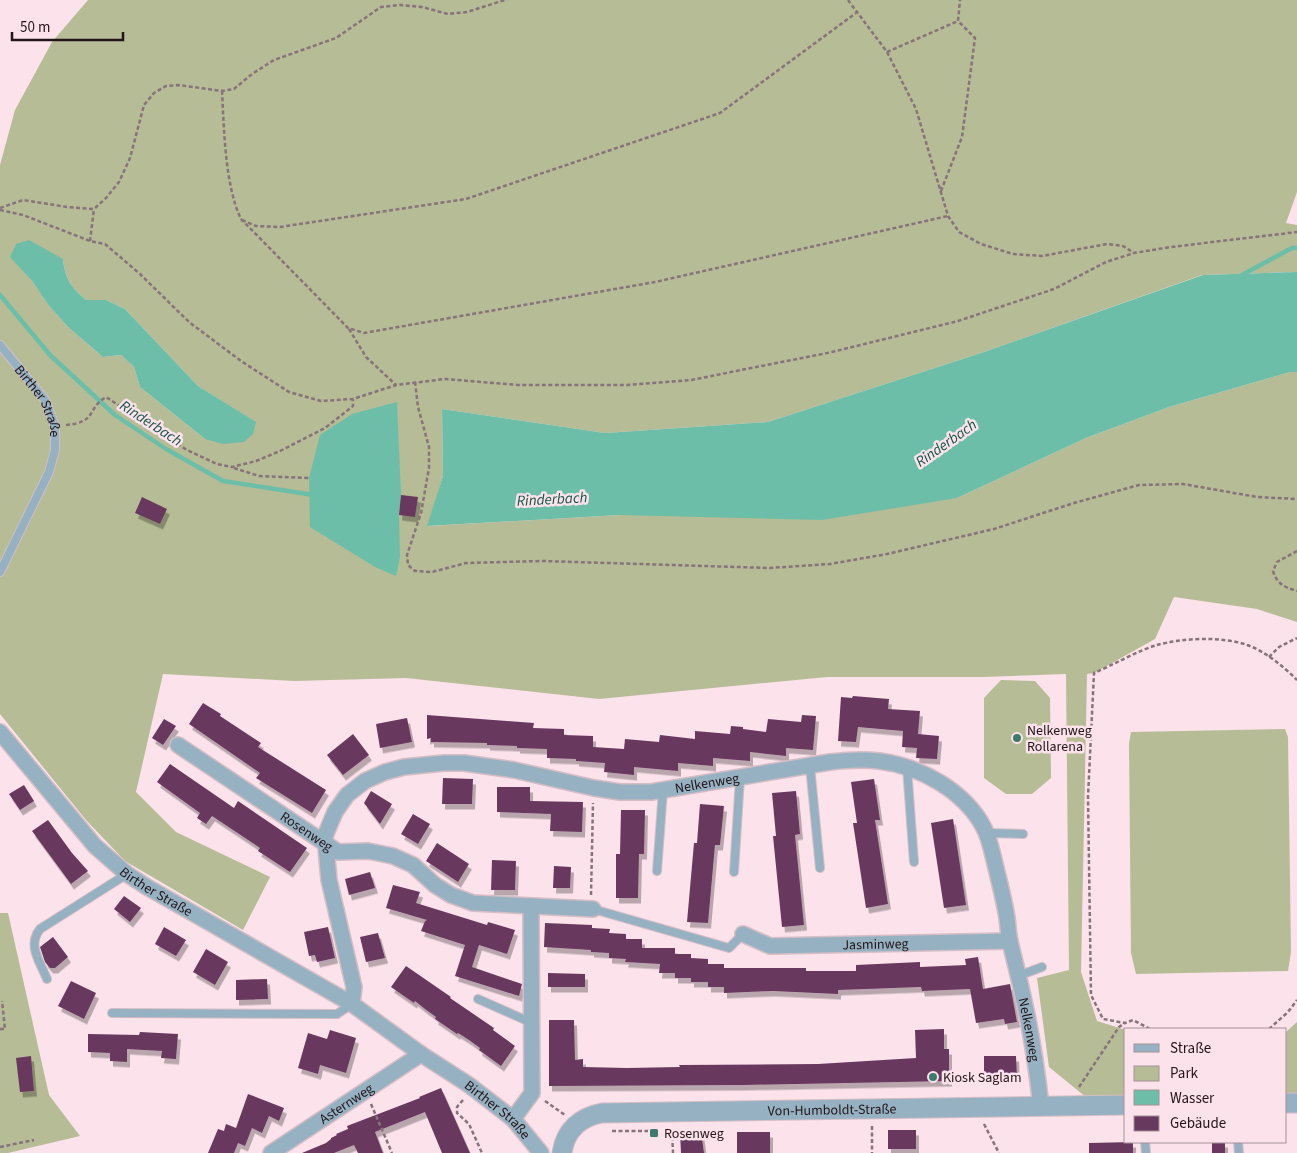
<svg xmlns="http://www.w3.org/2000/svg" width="1297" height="1153" font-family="'Source Sans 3',sans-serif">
<defs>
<filter id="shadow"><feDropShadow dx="3" dy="5.5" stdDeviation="0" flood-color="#0004"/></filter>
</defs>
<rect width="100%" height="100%" fill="#fce2eb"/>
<g fill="#b6bc95" fill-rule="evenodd">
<path d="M88,0H1297V192L1286,223L1297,225V272L1202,275L981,353L768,422L605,433L442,409L443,476L428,526L620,515L957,498L1086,438L1169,407L1290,372H1297V622L1257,609L1174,597L1155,639L1094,673L1087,674L1081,972L1097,1021L1126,1030V1097L1087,1098L1049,1067L1037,978L1069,970L1066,674L983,677H827L599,699L406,678L294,681L163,674L136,792L176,832L270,877L243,930L125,861L86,820L0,714V165L15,110L52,42ZM11,257L63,259C65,279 71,287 86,300H106L125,309L198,386L255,422L205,439L140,387L134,367L121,355L103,357L69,328L49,306L32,281Z"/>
<polygon points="1001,680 1035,681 1050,698 1051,778 1032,794 1006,794 984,778 984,698"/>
<polygon points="1285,729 1288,737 1291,952 1288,971 1136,974 1131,953 1129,743 1131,732"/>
<polygon points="0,913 8,913 49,1095 80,1136 8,1153 0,1153"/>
<polygon points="1297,1022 1297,1095 1286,1095 1286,1032"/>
</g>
<g fill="#6dbea8">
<path d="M29,240L63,259C65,279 71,287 86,300H106L125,309L198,386L256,422L253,434L244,442L223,444L205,439L140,387L134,367L121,355L103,357L69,328L49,306L32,281L10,257L16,244Z"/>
<polygon points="1297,272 1297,372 1290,372 1169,407 1086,438 957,498 822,520 620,515 427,526 443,476 442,409 605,433 768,422 981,353 1203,275"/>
<polygon points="397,402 401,495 399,515 400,557 396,576 375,567 310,527 309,478 320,435 352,414"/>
</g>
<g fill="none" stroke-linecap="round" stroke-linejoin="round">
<g stroke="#6dbea8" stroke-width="4.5">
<polyline points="1240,276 1292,248 1297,248"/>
<polyline points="0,295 50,355 115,415 166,449 223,481 314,495"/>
</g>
</g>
<g fill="#68395f" filter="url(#shadow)">
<polygon points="401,495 418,497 415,517 399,515"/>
<polygon points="142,497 167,509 160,524 135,513"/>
<polygon points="853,696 889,699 888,709 920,711 918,734 939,736 937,759 916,758 917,748 902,747 903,731 858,727 856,742 838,741 841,697 852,698"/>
<polygon points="203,703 221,714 220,716 261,743 258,747 326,790 312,813 256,778 260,773 189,724"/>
<polygon points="427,715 534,723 533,728 564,729 564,735 593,736 593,747 624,749 625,739 659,742 660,735 695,739 695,731 730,734 731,726 743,727 743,729 766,732 768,719 801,722 802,715 816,716 813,750 786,748 786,756 750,752 750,761 713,758 713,766 678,763 678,771 634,767 634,775 604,772 605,763 576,761 576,759 547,758 547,749 517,748 517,746 487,745 487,743 431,742 431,738 427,739"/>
<polygon points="407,718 412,742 380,748 376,724"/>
<polygon points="164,719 176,726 163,745 152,738"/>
<polygon points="353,734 369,755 343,775 327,755"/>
<polygon points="170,764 234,808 238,801 307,848 290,872 258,851 260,848 212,816 206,824 197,818 200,813 157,782"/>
<polygon points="443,778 473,779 472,804 442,804"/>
<polygon points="874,779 880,820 875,820 888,904 866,908 853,823 857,823 851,782"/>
<polygon points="24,785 34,801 20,810 9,794"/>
<polygon points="497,787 530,787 530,801 583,802 582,832 550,831 551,814 497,812"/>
<polygon points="371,791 392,804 380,824 364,803"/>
<polygon points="796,791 800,834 795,835 804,925 782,927 773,836 776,836 772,793"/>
<polygon points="700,804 724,806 720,845 715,845 708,923 687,922 694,843 697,843"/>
<polygon points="621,810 645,810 644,854 639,854 638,898 616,898 616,854 620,854"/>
<polygon points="413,814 430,824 418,844 401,834"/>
<polygon points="953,819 966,905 944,908 931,823"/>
<polygon points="48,820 72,853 88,871 71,884 32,831"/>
<polygon points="437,843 469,864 458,882 426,861"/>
<polygon points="492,860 516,861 515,890 491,890"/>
<polygon points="554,866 571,867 570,888 553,888"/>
<polygon points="370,872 375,888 349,895 345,879"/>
<polygon points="393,885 420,892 416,903 487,925 488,922 515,930 507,954 479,945 472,967 522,984 519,996 455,976 465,945 421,931 425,921 427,920 386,908"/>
<polygon points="124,896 141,908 130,922 114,909"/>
<polygon points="545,923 592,925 592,928 610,929 609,933 626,934 626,939 642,939 642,948 675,948 675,954 691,954 691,958 708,959 708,964 724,964 724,968 806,968 806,971 856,971 856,965 920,962 920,967 966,965 965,959 978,957 983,989 1010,984 1017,1022 1005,1024 1004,1019 976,1023 970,989 922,991 921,987 838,990 838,994 773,991 724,993 724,987 708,987 708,982 691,982 691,978 675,978 675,973 659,973 660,964 625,962 626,959 609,958 609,953 591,952 591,950 544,947"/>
<polygon points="164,927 186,940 176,956 155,944"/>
<polygon points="328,927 335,958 317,962 315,955 309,956 304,932"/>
<polygon points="378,933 385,958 366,962 360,937"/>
<polygon points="53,937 68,957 55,968 50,968 45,962 40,947"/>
<polygon points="206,949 228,962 215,985 193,972"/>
<polygon points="406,966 451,997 450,998 494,1028 493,1030 515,1046 501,1066 479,1050 480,1048 469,1040 458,1033 457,1034 435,1019 436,1017 425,1009 415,1001 414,1003 391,987"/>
<polygon points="548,973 585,974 585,987 548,987"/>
<polygon points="267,979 268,999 236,1000 236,980"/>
<polygon points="71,981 96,993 84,1019 58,1006"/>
<polygon points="549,1020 574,1020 575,1060 583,1059 583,1067 627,1068 680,1067 679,1065 818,1064 916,1058 915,1030 944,1029 944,1049 949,1049 949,1081 744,1085 549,1086"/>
<polygon points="330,1030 356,1038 346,1073 320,1065 318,1074 298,1068 308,1033 327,1039"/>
<polygon points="140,1032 178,1034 176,1059 161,1058 162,1051 127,1049 127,1062 110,1061 110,1053 88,1052 88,1034 139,1035"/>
<polygon points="31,1056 34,1091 20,1092 16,1058"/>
<polygon points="984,1056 1016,1056 1017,1078 984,1078"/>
<polygon points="441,1088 470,1153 442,1153 425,1112 375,1132 383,1153 358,1153 354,1145 334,1153 302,1153 326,1143 331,1139 331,1138 337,1135 336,1134 348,1129 347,1126 420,1098 419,1097"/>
<polygon points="248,1094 284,1108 279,1121 269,1116 262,1133 252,1128 245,1146 238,1143 234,1153 208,1153 218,1129 224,1131 226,1124 236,1128"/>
<rect x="888" y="1130" width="28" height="19"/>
<polygon points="701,1131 704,1153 681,1153 680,1132"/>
<rect x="737" y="1132" width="33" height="21"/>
<polygon points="1133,1142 1133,1153 1089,1153 1089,1143"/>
<rect x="1212" y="1142" width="13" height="11"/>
</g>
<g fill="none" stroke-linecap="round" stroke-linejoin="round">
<g stroke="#d5bdc5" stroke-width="10">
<g id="service">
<path id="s1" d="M0,345L45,400L55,426V450L49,472L0,572"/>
<polyline points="810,766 820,868"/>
<polyline points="907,768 914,862"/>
<polyline points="986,833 1023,834"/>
<polyline points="657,871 663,790"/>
<polyline points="734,872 740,778"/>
<polyline points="593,909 729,948 743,934"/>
<polyline points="1018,976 1042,967"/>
<path d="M47,979C40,962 27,945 40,929L127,874"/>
<polyline points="478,999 532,1023"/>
<polyline points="112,1013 337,1014 352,1004"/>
<polyline points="1145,1142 1146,1153"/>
<polyline points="1238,1142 1239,1153"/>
</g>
</g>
<g stroke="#d5bdc5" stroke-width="18">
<g id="minor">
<path id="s2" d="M0,732L95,846L127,874L147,887L352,1004L421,1054L469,1085L513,1119L541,1153"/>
<path id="s3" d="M178,745L338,852L368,851L393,856L413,865L435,885L451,895L473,903L593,909"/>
<path id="s4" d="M743,934L770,946L1010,941"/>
<path id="s5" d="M352,1004L354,987L329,880L325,836L335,812L347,795L365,781L385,772L404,767L444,763H464L514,770L594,788L620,792H651L830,762C847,760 863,759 879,761C920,766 965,791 984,828C990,840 992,852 995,864C999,880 1003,896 1006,912C1008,922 1008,932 1010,942C1015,962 1020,982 1024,1001C1032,1036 1037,1071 1041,1106"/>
<polyline points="513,1119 532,1093 531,906"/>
<path id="s6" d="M271,1153L421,1054"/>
</g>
</g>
<g stroke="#d5bdc5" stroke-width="21">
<g id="tertiary">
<polyline points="1286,1103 1297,1103"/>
<path id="s7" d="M562,1153C565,1131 580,1117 602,1113L1126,1105"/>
</g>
</g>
<g stroke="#87737a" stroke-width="2.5" stroke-dasharray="4 2.5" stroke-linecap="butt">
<polyline points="848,0 887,52 916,109 948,216 959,232 981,244 1013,254 1042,256 1107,244 1123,246 1134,253"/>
<polyline points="887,52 958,21"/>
<path d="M222,91C224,129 225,186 241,219L348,328L364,333L655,282L948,216"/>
<polyline points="941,191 962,137 975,38 958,21 960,0"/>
<polyline points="0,208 23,200 67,207 94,209 106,198 119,182 130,158 144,105 154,93 166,86 178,85 222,91 234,89 252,74 274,60 336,38 381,7 400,5 422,7 448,14 467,12 505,0"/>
<polyline points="0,210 23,215 90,241 105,244 140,274 189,322 241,361 289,392 321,401 353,399 396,385 445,379 518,385 626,385 691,380 832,352 958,321 1054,289 1106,262 1134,253 1171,247 1297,232"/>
<polyline points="242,220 256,226 280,227 466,199 720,113 856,13"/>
<polyline points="90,241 94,209"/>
<polyline points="349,329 366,357 396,385"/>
<polyline points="415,382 418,407 429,447 429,468 421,513 407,555 408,565 415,571 432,572 466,563 542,561 770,568 830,564 887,554 994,529 1074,503 1139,485 1183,484 1257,497 1297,499"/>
<path d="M66,425C98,422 86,409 106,397L187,450L217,464L232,467L256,461L280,451L325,428L353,406V399"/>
<polyline points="234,468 259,476 309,478"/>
<path d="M1297,551L1277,562L1273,571C1277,584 1284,587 1297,591"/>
<polyline points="1269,657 1279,647 1297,638"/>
<polyline points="591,895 593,803"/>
<polyline points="0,1029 5,1029 2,1001"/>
<path d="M1150,1029L1133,1020L1125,1023L1103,1019L1091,995L1088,797L1094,673C1113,665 1137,651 1157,645C1182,638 1222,636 1247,645C1265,651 1284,667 1297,680"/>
<polyline points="1269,1029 1288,1012 1297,1000"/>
<polyline points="1079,1087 1119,1027 1125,1023"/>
<polyline points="463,1100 457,1107 457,1113 469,1124 482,1153"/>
<polyline points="545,1101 565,1115"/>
<polyline points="371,1104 392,1153"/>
<polyline points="984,1124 999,1153"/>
<polyline points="872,1126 872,1153"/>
<polyline points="672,1130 673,1153"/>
<polyline points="612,1131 654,1131"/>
<polyline points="0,1147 34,1140"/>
</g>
<use href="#service" stroke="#96b2c2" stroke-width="8"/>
<use href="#minor" stroke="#96b2c2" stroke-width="15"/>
<use href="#tertiary" stroke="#96b2c2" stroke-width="19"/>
</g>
<g fill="#3b7b6b" stroke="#fce2eb" stroke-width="2">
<circle cx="1017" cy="738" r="5"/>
<circle cx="933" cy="1077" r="5"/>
<rect x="649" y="1128" width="10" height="10" rx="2.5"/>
</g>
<g text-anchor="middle" stroke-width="5" stroke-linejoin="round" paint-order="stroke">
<g font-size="14" fill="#221419" stroke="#fce2eb">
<text dy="5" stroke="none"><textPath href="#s1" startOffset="69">Birther Straße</textPath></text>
<text dy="5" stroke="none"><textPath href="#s5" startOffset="589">Nelkenweg</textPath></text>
<text dy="5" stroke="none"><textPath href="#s3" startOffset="155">Rosenweg</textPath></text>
<text dy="5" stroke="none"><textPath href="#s2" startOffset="225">Birther Straße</textPath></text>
<text dy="5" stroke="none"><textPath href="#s4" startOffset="135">Jasminweg</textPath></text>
<text dy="5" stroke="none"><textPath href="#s5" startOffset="1099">Nelkenweg</textPath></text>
<text dy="5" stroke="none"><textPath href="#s6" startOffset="90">Asternweg</textPath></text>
<text dy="5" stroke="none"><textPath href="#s7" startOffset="291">Von-Humboldt-Straße</textPath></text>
<text dy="5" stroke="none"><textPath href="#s2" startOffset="631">Birther Straße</textPath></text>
</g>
<g font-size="14" fill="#221419" stroke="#fce2eb" text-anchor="start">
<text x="1027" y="735">Nelkenweg<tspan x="1027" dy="16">Rollarena</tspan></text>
<text x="943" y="1082">Kiosk Saglam</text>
<text x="664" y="1138">Rosenweg</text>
</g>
<g font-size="15" font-style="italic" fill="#105446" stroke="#fce2eb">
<text transform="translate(151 423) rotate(33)" y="5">Rinderbach</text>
<text transform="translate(946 443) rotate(-35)" y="5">Rinderbach</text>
<text transform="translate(552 499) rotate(-3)" y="5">Rinderbach</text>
</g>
</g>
<rect x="1124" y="1028" width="162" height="115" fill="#fce2eb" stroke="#a59097"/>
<rect x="1134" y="1044" width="25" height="8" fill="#96b2c2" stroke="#a59097"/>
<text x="1170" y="1053" font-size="15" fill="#221419">Straße</text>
<rect x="1134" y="1066" width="25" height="15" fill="#b6bc95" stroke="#a59097"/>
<text x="1170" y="1078" font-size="15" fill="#221419">Park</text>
<rect x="1134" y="1090" width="25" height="15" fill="#6dbea8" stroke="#a59097"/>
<text x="1170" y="1103" font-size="15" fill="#221419">Wasser</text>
<rect x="1134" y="1116" width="25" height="15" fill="#68395f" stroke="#a59097"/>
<text x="1170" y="1128" font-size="15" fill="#221419">Gebäude</text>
<path d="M12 32v8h111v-8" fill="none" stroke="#221419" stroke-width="2.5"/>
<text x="20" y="32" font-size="15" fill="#221419" stroke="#fce2eb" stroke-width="4" paint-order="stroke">50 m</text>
</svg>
